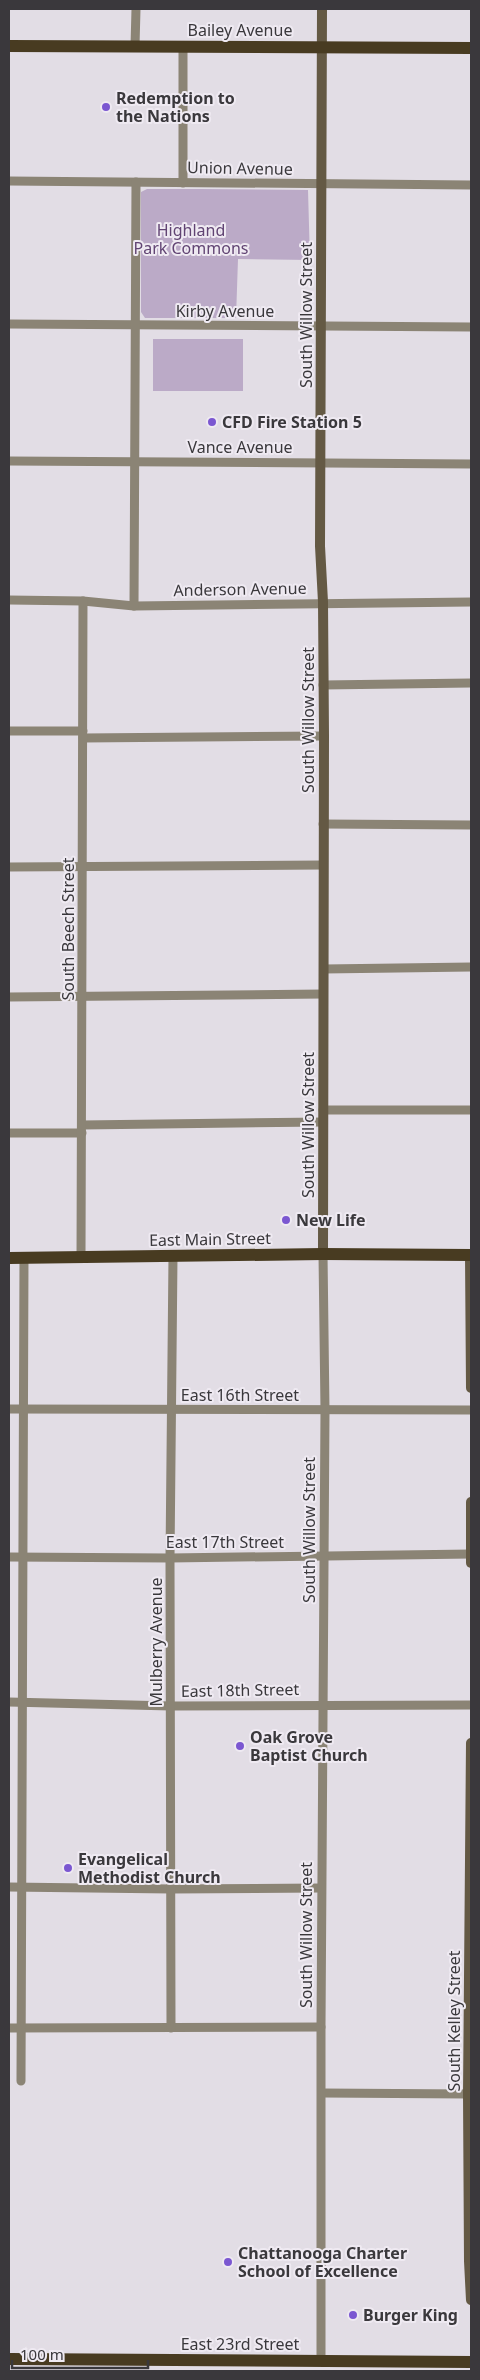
<svg xmlns="http://www.w3.org/2000/svg" width="480" height="2380" font-family="'Noto Sans',sans-serif">
<rect width="100%" height="100%" fill="#e2dde5"/>
<g fill="#bbaac7">
<polygon points="200,189 308,190 310,260 238,259 236,318 145,318 141,312 141,192 147,189"/>
<rect x="153" y="339" width="90" height="52"/>
</g>
<g fill="none" stroke-linecap="round" stroke-linejoin="round">
<g stroke="#8b8475" stroke-width="9">
<polyline points="135,46 136,9"/>
<polyline points="9,181 471,185"/>
<polyline points="183,183 183,46"/>
<polyline points="9,324 471,327"/>
<polyline points="9,461 471,464"/>
<polyline points="9,600 83,601 134,606 471,602"/>
<polyline points="134,606 136,182"/>
<polyline points="323,685 471,683"/>
<polyline points="9,731 83,731"/>
<polyline points="83,738 324,736"/>
<polyline points="323,824 471,825"/>
<polyline points="9,867 323,865"/>
<polyline points="324,969 471,967"/>
<polyline points="9,997 323,994"/>
<polyline points="323,1110 471,1110"/>
<polyline points="82,1125 323,1122"/>
<polyline points="9,1133 82,1133"/>
<polyline points="81,1258 83,601"/>
<polyline points="9,1409 471,1410"/>
<polyline points="9,1557 170,1558 471,1554"/>
<polyline points="9,1702 171,1706 471,1705"/>
<polyline points="9,1887 171,1889 321,1888"/>
<polyline points="9,2028 321,2027"/>
<polyline points="171,2028 170,1558 173,1256"/>
<polyline points="21,2081 24,1258"/>
<polyline points="322,2093 468,2094"/>
<polyline points="321,2361 321,2027 325,1410 323,1254"/>
</g>
<g stroke="#645944" stroke-width="10">
<polyline points="322,9 320,546 323,602 324,736 323,1254"/>
<polyline points="470,1255 471,1388"/>
<polyline points="471,1502 471,1563"/>
<polyline points="471,1743 468,2094 469,2261 471,2300"/>
</g>
<g stroke="#483b21" stroke-width="12">
<polyline points="9,46 471,48"/>
<polyline points="9,1258 323,1254 471,1255"/>
<polyline points="9,2359 471,2362"/>
</g>
</g>
<g fill="#7b57d1" stroke="#efeaf2" stroke-width="2">
<circle cx="106" cy="107" r="5"/>
<circle cx="212" cy="422" r="5"/>
<circle cx="286" cy="1220" r="5"/>
<circle cx="240" cy="1746" r="5"/>
<circle cx="68" cy="1868" r="5"/>
<circle cx="228" cy="2262" r="5"/>
<circle cx="353" cy="2315" r="5"/>
</g>
<g text-anchor="middle" stroke-width="4" stroke-linejoin="round" paint-order="stroke">
<g font-size="16" fill="#3a383c" stroke="#efeaf2">
<text x="240" y="36">Bailey Avenue</text>
<text transform="translate(240 168) rotate(1)" y="6">Union Avenue</text>
<text x="225" y="317">Kirby Avenue</text>
<text transform="translate(306 315) rotate(-90)" y="6">South Willow Street</text>
<text x="240" y="453">Vance Avenue</text>
<text transform="translate(240 589) rotate(-1)" y="6">Anderson Avenue</text>
<text transform="translate(308 720) rotate(-90)" y="6">South Willow Street</text>
<text transform="translate(68 929) rotate(-90)" y="6">South Beech Street</text>
<text transform="translate(308 1125) rotate(-90)" y="6">South Willow Street</text>
<text transform="translate(210 1239) rotate(-1)" y="6">East Main Street</text>
<text x="240" y="1401">East 16th Street</text>
<text transform="translate(309 1530) rotate(-90)" y="6">South Willow Street</text>
<text x="225" y="1548">East 17th Street</text>
<text transform="translate(156 1642) rotate(-90)" y="6">Mulberry Avenue</text>
<text transform="translate(240 1690) rotate(-1)" y="6">East 18th Street</text>
<text transform="translate(306 1935) rotate(-90)" y="6">South Willow Street</text>
<text transform="translate(454 2021) rotate(-90)" y="6">South Kelley Street</text>
<text x="240" y="2350">East 23rd Street</text>
</g>
<g font-size="16" font-weight="bold" fill="#3a383c" stroke="#efeaf2" text-anchor="start">
<text x="116" y="104">Redemption to<tspan x="116" dy="18">the Nations</tspan></text>
<text x="222" y="428">CFD Fire Station 5</text>
<text x="296" y="1226">New Life</text>
<text x="250" y="1743">Oak Grove<tspan x="250" dy="18">Baptist Church</tspan></text>
<text x="78" y="1865">Evangelical<tspan x="78" dy="18">Methodist Church</tspan></text>
<text x="238" y="2259">Chattanooga Charter<tspan x="238" dy="18">School of Excellence</tspan></text>
<text x="363" y="2321">Burger King</text>
</g>
<g font-size="16" fill="#614473" stroke="#efeaf2">
<text x="191" y="236">Highland<tspan x="191" dy="18">Park Commons</tspan></text>
</g>
</g>
<rect width="480" height="2380" fill="none" stroke="#3a383c" stroke-width="20"/>
<path d="M12 2360v8h136v-8" fill="none" stroke="#3a383c" stroke-width="2.5"/>
<text x="20" y="2360" font-size="15" fill="#3a383c" stroke="#efeaf2" stroke-width="4" paint-order="stroke">100 m</text>
</svg>
